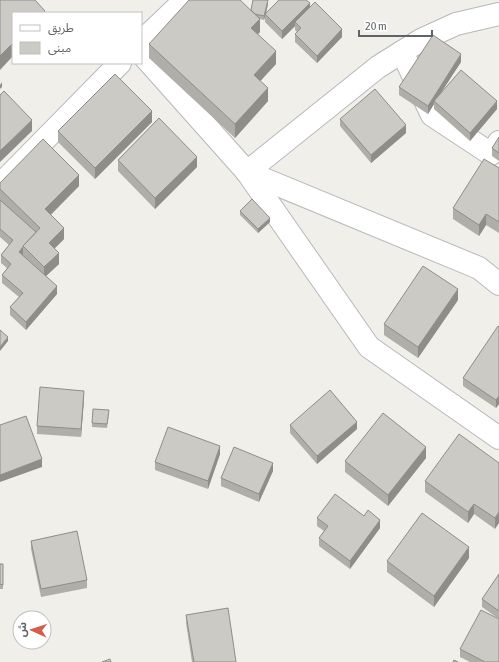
<svg xmlns="http://www.w3.org/2000/svg" width="499" height="662" font-family="'Asap Condensed','Noto Sans Arabic',sans-serif">
<rect width="100%" height="100%" fill="#f0efe9"/>
<g fill="none" stroke-linecap="round" stroke-linejoin="round">
<g stroke="#b6b8bb" stroke-width="24">
<g id="minor">
<polyline points="141,42 185,0"/>
<polyline points="402,52 432,115 491,154 499,142"/>
<polyline points="141,53 247,172 378,67 421,40 456,24 499,14"/>
<polyline points="247,172 369,347 499,438"/>
<polyline points="247,172 479,268 499,284"/>
<polyline points="0,185 120,63"/>
</g>
</g>
<use href="#minor" stroke="#fff" stroke-width="22"/>
</g>
<g fill="#afaea9">
<polygon points="309,2 310,7 342,37 317,63 295,42 295,34 297,32 295,30 295,26 282,39 265,22 265,17 264,20 260,19 260,32 258,34 276,64 260,81 268,101 235,138 149,58 149,44 268,4 266,14"/>
<polygon points="461,62 440,94 497,109 470,141 434,109 434,104 428,114 399,95 399,87"/>
<polygon points="340,119 406,133 371,163 340,126"/>
<polygon points="152,122 95,179 58,142 58,131"/>
<polygon points="499,137 499,161 492,156 492,148"/>
<polygon points="118,160 197,167 155,209 118,171"/>
<polygon points="499,168 499,233 486,225 479,236 453,219 453,208"/>
<polygon points="0,183 79,186 51,215 64,239 54,249 59,264 46,276 57,294 26,330 10,315 10,307 19,297 2,283 2,275 7,268 1,263 1,255 9,245 0,237 0,200 5,205 0,200"/>
<polygon points="240,211 270,222 258,233 240,215"/>
<polygon points="458,300 418,358 384,335 384,324"/>
<polygon points="499,327 499,404 496,408 463,386 463,378"/>
<polygon points="84,399 81,437 37,434 37,426"/>
<polygon points="109,414 107,428 92,427 92,423"/>
<polygon points="290,425 357,429 317,464 290,433"/>
<polygon points="220,454 208,489 155,470 155,462"/>
<polygon points="426,458 388,506 345,472 345,461"/>
<polygon points="499,463 495,529 474,514 468,523 425,492 425,481"/>
<polygon points="273,471 259,502 221,486 221,478"/>
<polygon points="364,516 380,528 350,569 319,546 319,538 324,531 317,526 317,518"/>
<polygon points="31,541 87,580 87,588 41,597 31,549"/>
<polygon points="469,558 434,607 387,572 387,561"/>
<rect x="0" y="564" width="3" height="25"/>
<polygon points="499,574 499,619 482,607 482,599"/>
<polygon points="186,615 236,662 192,662 186,623"/>
<polygon points="460,649 499,662 470,662 460,657"/>
</g>
<g fill="#8e8d8a">
<polygon points="268,0 268,4 264,20 264,16"/>
<polygon points="310,3 310,11 295,22 295,26 282,39 282,31"/>
<polygon points="260,19 260,32 251,41 251,28"/>
<polygon points="342,29 342,37 317,63 317,56"/>
<polygon points="13,43 13,56 0,70 0,56"/>
<polygon points="276,51 276,64 254,88 254,75"/>
<polygon points="461,54 461,62 435,102 434,101 434,104 428,114 428,106"/>
<polygon points="2,82 2,87 0,89 0,85"/>
<polygon points="268,88 268,101 235,138 235,124"/>
<polygon points="497,101 497,109 470,141 470,133"/>
<polygon points="152,111 152,122 95,179 95,168"/>
<polygon points="32,120 32,131 0,162 0,151"/>
<polygon points="406,125 406,133 371,163 371,155"/>
<polygon points="197,157 197,167 155,209 155,198"/>
<polygon points="79,175 79,186 45,220 45,209"/>
<polygon points="486,214 486,225 479,236 479,225"/>
<polygon points="270,218 270,222 258,233 258,229"/>
<polygon points="64,228 64,239 49,254 49,243"/>
<polygon points="23,247 23,255 19,252"/>
<polygon points="59,253 59,264 44,278 44,267"/>
<polygon points="57,286 57,294 26,330 26,322"/>
<polygon points="458,289 458,300 418,358 418,347"/>
<polygon points="8,337 8,341 0,351 0,347"/>
<polygon points="84,391 84,399 81,437 81,429"/>
<polygon points="499,396 499,404 496,408 496,400"/>
<polygon points="357,422 357,429 317,464 317,456"/>
<polygon points="220,446 220,454 208,489 208,481"/>
<polygon points="426,447 426,458 388,506 388,495"/>
<polygon points="42,459 42,467 0,482 0,475"/>
<polygon points="273,463 273,471 259,502 259,494"/>
<polygon points="474,504 474,514 468,523 468,512"/>
<polygon points="499,512 499,523 495,529 495,518"/>
<polygon points="380,520 380,528 350,569 350,561"/>
<polygon points="469,547 469,558 434,607 434,596"/>
</g>
<g fill="#cbcac5" stroke="#8e8d8a">
<polygon points="0,0 35,0 45,11 43,13 13,13 13,43 0,56"/>
<polygon points="189,0 240,0 260,19 251,28 276,51 254,75 268,88 235,124 149,44"/>
<polygon points="253,0 268,0 264,16 255,14 251,10"/>
<polygon points="279,0 306,0 310,3 282,31 265,14"/>
<polygon points="315,2 342,29 317,56 295,34 301,28 295,22"/>
<polygon points="433,35 461,54 428,106 399,87"/>
<polygon points="461,70 497,101 470,133 434,101"/>
<polygon points="115,74 152,111 95,168 58,131"/>
<polygon points="375,89 406,125 371,155 340,119"/>
<polygon points="4,91 32,120 0,151 0,95"/>
<polygon points="159,118 197,157 155,198 118,160"/>
<polygon points="499,137 499,153 492,148"/>
<polygon points="43,139 79,175 45,209 64,228 49,243 59,253 44,267 23,246 40,228 0,189 0,183"/>
<polygon points="484,159 499,168 499,222 486,214 479,225 453,208"/>
<polygon points="252,199 270,218 258,229 240,211"/>
<polygon points="0,200 36,232 23,246 23,247 19,252 57,286 26,322 10,307 23,293 2,275 11,264 1,255 13,240 0,229"/>
<polygon points="423,266 458,289 418,347 384,324"/>
<polygon points="498,326 499,327 499,396 496,400 463,378"/>
<polygon points="0,330 8,337 0,347"/>
<polygon points="40,387 84,391 81,429 37,426"/>
<polygon points="330,390 357,422 317,456 290,425"/>
<polygon points="93,409 109,410 107,424 92,423"/>
<polygon points="383,413 426,447 388,495 345,461"/>
<polygon points="26,416 42,459 0,475 0,425"/>
<polygon points="168,427 220,446 208,481 155,462"/>
<polygon points="459,434 499,463 499,512 495,518 474,504 468,512 425,481"/>
<polygon points="234,447 273,463 259,494 221,478"/>
<polygon points="335,494 364,516 368,510 380,520 350,561 319,538 328,526 317,518"/>
<polygon points="422,513 469,547 434,596 387,561"/>
<polygon points="77,531 87,580 41,589 31,541"/>
<polygon points="0,564 3,564 3,585 0,584"/>
<polygon points="499,574 499,611 482,599"/>
<polygon points="228,608 236,662 194,662 186,615"/>
<polygon points="481,610 499,619 499,662 485,662 460,649"/>
<polygon points="110,659 111,662 102,662"/>
<polygon points="454,660 458,662 453,662"/>
</g>
<rect x="12" y="12" width="130" height="52" fill="#ffffff" stroke="#bfc1c2"/>
<rect x="20" y="25" width="20" height="6" fill="#ffffff" stroke="#bfc1c2"/>
<text x="48" y="32" font-size="12" fill="#606367">طريق</text>
<rect x="20" y="42" width="20" height="12" fill="#cbcac5" stroke="#bfc1c2"/>
<text x="48" y="52" font-size="12" fill="#606367">مبنى</text>
<g transform="translate(32 630) rotate(273)"><circle r="19" fill="#ffffff" stroke="#bfc1c2"/>
<path d="M0-3L7 15L0 10L-7 15Z" fill="#d45d4b"/>
<text y="-6" font-size="11" font-weight="bold" text-anchor="middle" fill="#606367">ش</text>
</g>
<path d="M359 30v6h73v-6" fill="none" stroke="#606367" stroke-width="2"/>
<text x="365" y="30" font-size="12" fill="#606367" stroke="#ffffff" stroke-width="3" paint-order="stroke">20 m</text>
</svg>
